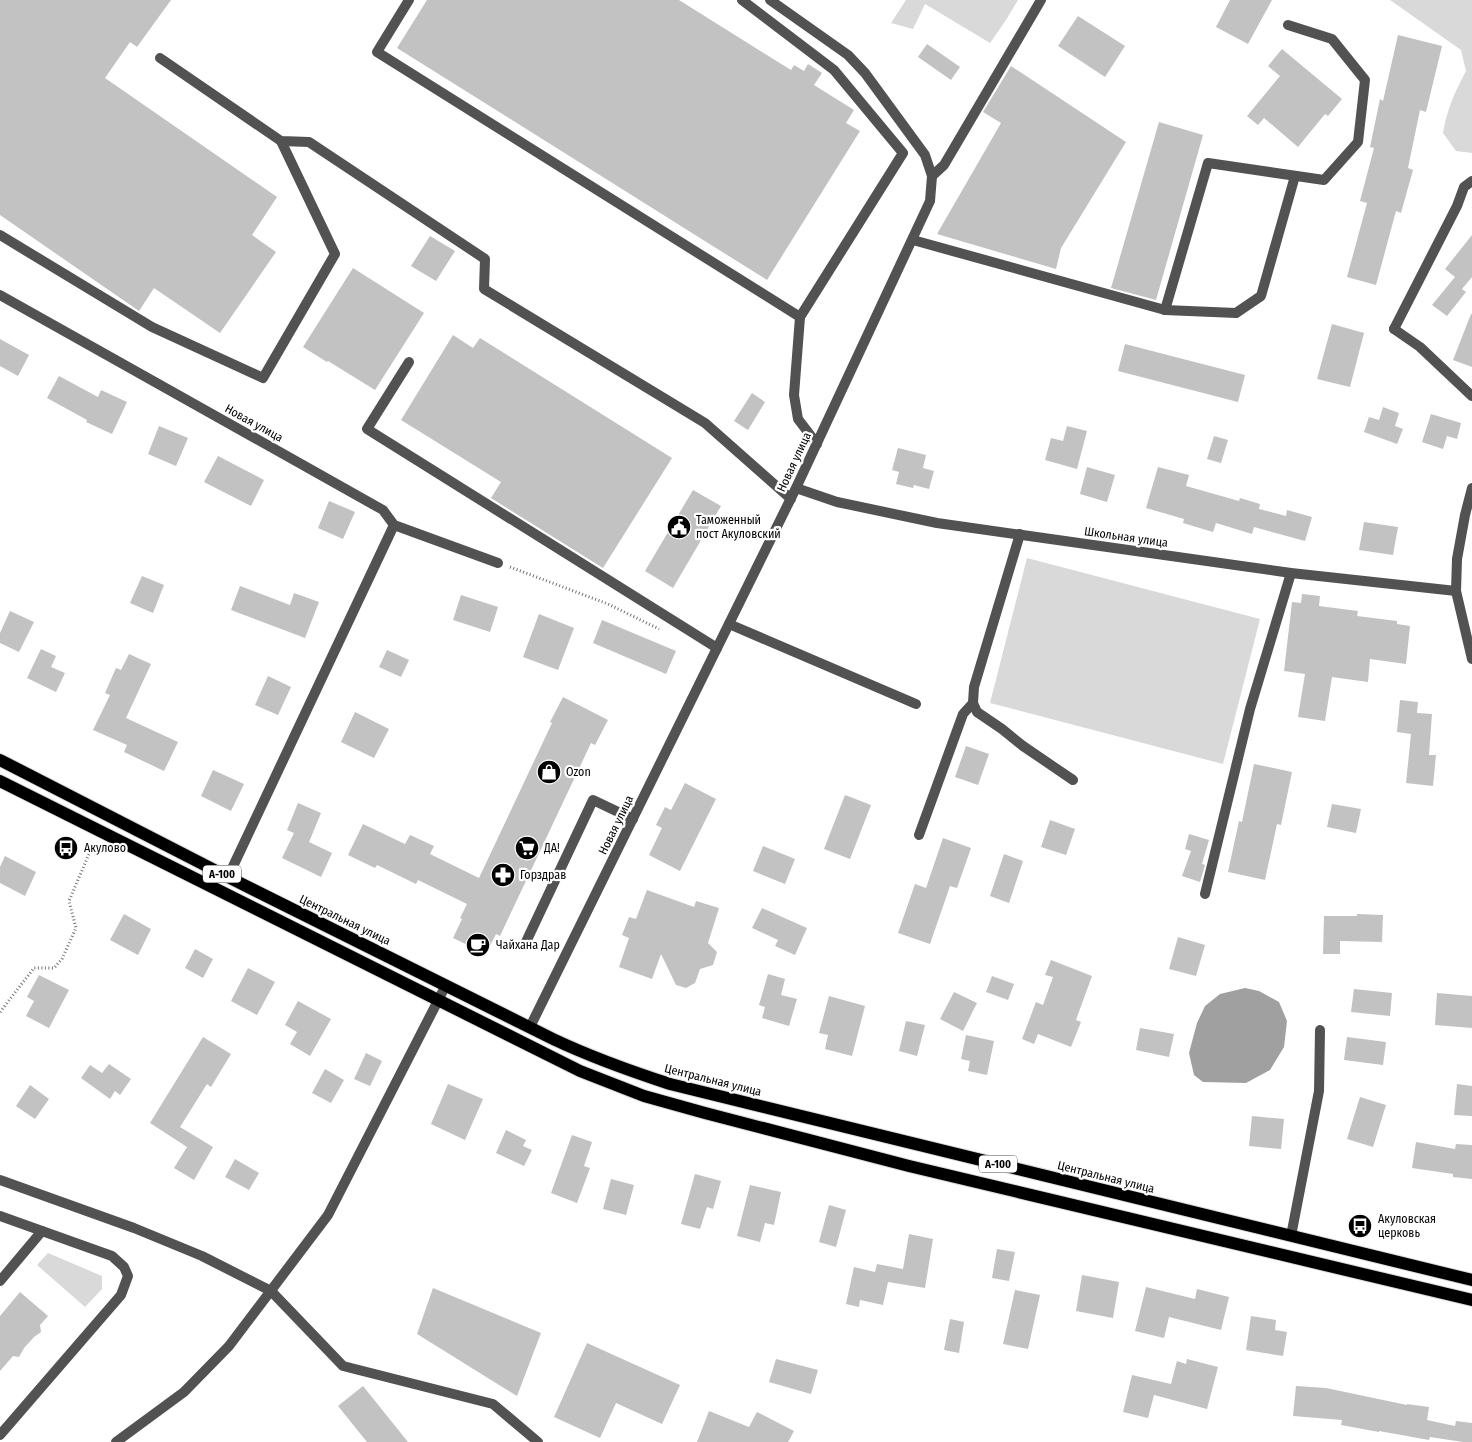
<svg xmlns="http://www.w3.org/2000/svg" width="1472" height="1442" font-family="'Fira Sans Condensed',sans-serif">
<rect width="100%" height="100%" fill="#fff"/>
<g fill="#d9d9d9">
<polygon points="906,0 1018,0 1006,20 990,43 925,4 913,29 891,23"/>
<path d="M1390,0H1472V153L1456,151L1443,133C1448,107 1454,94 1466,71L1461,50Z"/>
<polygon points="1027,558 1260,619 1223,764 990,703"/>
<polygon points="48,1253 102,1276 102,1289 85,1307 37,1265"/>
</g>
<polygon fill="#a0a0a0" points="1245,988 1259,991 1279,1002 1287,1021 1284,1047 1270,1070 1246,1083 1203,1082 1194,1075 1189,1053 1197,1023 1205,1006 1220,994"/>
<g fill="#c2c2c2">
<polygon points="0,0 171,0 137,47 130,42 105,78 277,197 252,235 276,252 220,333 154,288 139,311 0,215"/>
<polygon points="427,0 679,0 791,70 794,65 804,71 808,64 822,73 814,85 854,110 846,123 860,131 767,280 397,48"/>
<polygon points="1230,0 1272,0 1248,44 1216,27"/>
<polygon points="1078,16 1125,46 1105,77 1058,46"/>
<polygon points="1398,35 1442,46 1426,112 1420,110 1408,168 1413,170 1401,213 1396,211 1376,285 1347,277 1367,203 1360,201 1374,148 1370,147 1380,99 1383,101"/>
<polygon points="927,44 960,67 951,80 918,57"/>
<polygon points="1282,49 1342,99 1328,116 1325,114 1298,147 1264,118 1258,125 1247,116 1280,76 1268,66"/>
<polygon points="1011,66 1126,142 1061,248 1056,269 937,234 1001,123 983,112"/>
<polygon points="1159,122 1203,135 1156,300 1111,288"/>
<polygon points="1472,235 1472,277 1462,289 1466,292 1447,316 1432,305 1455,277 1445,269"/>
<polygon points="430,236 455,251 436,281 411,266"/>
<polygon points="353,268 424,313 375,390 328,361 327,362 303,347"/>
<polygon points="1471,314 1472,314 1472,367 1453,360"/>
<polygon points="1332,324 1364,333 1350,387 1317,379"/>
<polygon points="453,335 473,348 480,338 672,458 603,568 491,498 501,482 401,420"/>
<polygon points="0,339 29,355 18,376 0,366"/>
<polygon points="1125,344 1245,375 1238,402 1118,371"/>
<polygon points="59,376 98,397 101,390 127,402 112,434 86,422 87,420 47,398"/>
<polygon points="752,393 765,402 748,430 734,421"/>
<polygon points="1383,407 1399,413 1395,426 1403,429 1397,444 1364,432 1369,417 1379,420"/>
<polygon points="1431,414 1461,423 1457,439 1447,436 1443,449 1422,442"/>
<polygon points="159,426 188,438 176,466 148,454"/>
<polygon points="1067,426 1087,431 1077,469 1045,460 1051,438 1063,441"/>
<polygon points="1214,436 1228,440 1221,463 1207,459"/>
<polygon points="898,448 926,455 923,468 934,471 929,489 914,485 913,488 896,484 899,472 892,470"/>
<polygon points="218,456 264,480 251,506 204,482"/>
<polygon points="1087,467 1115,475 1107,502 1080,494"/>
<polygon points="1158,467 1189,475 1186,486 1239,501 1240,498 1260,504 1259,509 1286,516 1287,510 1312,517 1305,541 1254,527 1252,534 1216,523 1213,532 1183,523 1184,519 1146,508"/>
<polygon points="693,490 721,506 673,588 645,571"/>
<polygon points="329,501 355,512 343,539 318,528"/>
<polygon points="1364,522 1398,527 1393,555 1359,550"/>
<polygon points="142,576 164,585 153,613 130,603"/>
<polygon points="240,586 290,605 294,593 319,602 305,638 231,610"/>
<polygon points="1302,594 1320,596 1319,606 1358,611 1357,616 1397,621 1397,624 1410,626 1406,664 1370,659 1368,682 1332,677 1325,721 1298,717 1305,674 1284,671 1292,602 1301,603"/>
<polygon points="461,595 498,607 490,632 453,620"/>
<polygon points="10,611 34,622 19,652 0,643 0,633"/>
<polygon points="539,614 574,628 558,670 523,657"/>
<polygon points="602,620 676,651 666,674 593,643"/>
<polygon points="41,649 56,656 51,667 65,673 56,692 27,678"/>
<polygon points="387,650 409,660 401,677 379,667"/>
<polygon points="129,654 151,664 126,718 178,742 164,771 124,752 127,745 93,730 110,695 105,693 116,668 121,670"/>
<polygon points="268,676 291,687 278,715 255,705"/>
<polygon points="563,697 608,720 595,745 591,743 500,936 496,934 486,954 453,938 462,919 460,918 467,904 418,880 416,884 377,865 375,868 348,855 363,824 405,844 410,835 434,846 430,854 479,878 552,723 550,722"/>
<polygon points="1400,700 1418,702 1417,713 1432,714 1429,755 1436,755 1433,786 1406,783 1411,734 1397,732"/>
<polygon points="355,712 389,729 374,758 341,742"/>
<polygon points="966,746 989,754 978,785 955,777"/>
<polygon points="1254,764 1292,772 1281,825 1277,824 1265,880 1228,872 1239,821 1242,822"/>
<polygon points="213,770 244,784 231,811 201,796"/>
<polygon points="685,783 716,799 680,871 649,855 662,828 656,825 665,807 671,810"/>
<polygon points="845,795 871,805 850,859 824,849"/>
<polygon points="298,803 321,813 309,842 332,853 321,877 282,858 294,833 287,830"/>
<polygon points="1332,804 1361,809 1356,833 1327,827"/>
<polygon points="1050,820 1075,829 1066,855 1041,847"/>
<polygon points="1189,834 1209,840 1202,864 1205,865 1200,882 1182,876 1191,851 1185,849"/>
<polygon points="943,838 971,848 957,888 950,886 930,944 898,933 915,884 926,888"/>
<polygon points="763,846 795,859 785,884 753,871"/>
<polygon points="1004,854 1023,861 1009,903 990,896"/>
<polygon points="5,856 36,872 25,896 0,883 0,867"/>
<polygon points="647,890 694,907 696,901 719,908 708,943 717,952 713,965 700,969 695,983 686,988 676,985 661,954 652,979 619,967 629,938 622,935 629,917 636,919"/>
<polygon points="762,908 807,928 795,955 775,946 778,940 752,928"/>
<polygon points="124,914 151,929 138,955 110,940"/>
<polygon points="1357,914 1383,915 1382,942 1340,941 1340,954 1323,954 1324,916 1357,916"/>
<polygon points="1178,937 1205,945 1196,976 1169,969"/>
<polygon points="195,949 213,959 203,978 185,968"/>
<polygon points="1051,960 1092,976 1076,1020 1081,1022 1071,1047 1038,1034 1034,1044 1022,1039 1036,1002 1043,1005 1053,977 1045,975"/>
<polygon points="248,968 275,982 257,1015 231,1001"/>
<polygon points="768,974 785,979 781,995 797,999 789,1026 762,1018 765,1007 759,1005"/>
<polygon points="39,975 69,990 49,1028 26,1016 34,1001 27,997"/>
<polygon points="992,976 1014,984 1008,1000 986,992"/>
<polygon points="1354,989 1392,993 1390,1016 1351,1012"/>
<polygon points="954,992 977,1003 963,1031 940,1019"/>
<polygon points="1437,993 1472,996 1472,1028 1435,1025"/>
<polygon points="829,996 865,1006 852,1056 825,1049 828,1035 819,1033"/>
<polygon points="298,1001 331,1019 310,1056 290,1044 297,1032 285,1025"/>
<polygon points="906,1021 925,1025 917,1056 899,1051"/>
<polygon points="1140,1028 1174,1034 1169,1057 1136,1050"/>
<polygon points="966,1035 994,1041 987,1075 968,1071 970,1061 961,1059"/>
<polygon points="203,1037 231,1054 211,1087 207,1084 180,1127 213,1147 194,1180 174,1168 187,1147 150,1123"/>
<polygon points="1347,1037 1386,1042 1383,1065 1344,1060"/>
<polygon points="366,1053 382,1061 370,1086 354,1079"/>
<polygon points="109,1064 131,1079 120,1095 115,1091 110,1099 81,1078 90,1065 102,1073"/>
<polygon points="325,1069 344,1080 331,1103 312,1093"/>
<polygon points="448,1084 483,1099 465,1140 431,1124"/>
<polygon points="1457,1084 1472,1086 1472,1116 1454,1115"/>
<polygon points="30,1085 49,1099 35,1119 16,1106"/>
<polygon points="1360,1097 1386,1105 1373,1147 1347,1139"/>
<polygon points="1252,1116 1284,1119 1281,1149 1249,1146"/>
<polygon points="506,1130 526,1140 523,1146 532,1150 524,1166 496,1153"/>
<polygon points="572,1135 592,1142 584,1166 590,1168 577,1203 551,1193"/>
<polygon points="1416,1142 1455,1149 1456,1144 1472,1145 1472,1179 1453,1177 1453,1174 1412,1168"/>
<polygon points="235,1159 259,1173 249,1190 225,1177"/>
<polygon points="695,1174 721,1181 713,1209 707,1207 700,1229 681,1224"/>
<polygon points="611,1179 634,1185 626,1215 603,1209"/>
<polygon points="750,1185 781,1192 774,1225 765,1223 760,1242 737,1236"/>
<polygon points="829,1205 846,1210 836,1247 819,1242"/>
<polygon points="909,1234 933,1239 925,1288 888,1282 883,1305 860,1300 859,1307 846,1304 854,1267 875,1272 877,1264 903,1269"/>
<polygon points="997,1249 1015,1252 1009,1281 992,1278"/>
<polygon points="1082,1275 1119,1282 1113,1318 1076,1311"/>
<polygon points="1146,1287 1195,1299 1197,1289 1229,1297 1221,1330 1169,1317 1164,1338 1135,1331"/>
<polygon points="433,1288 541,1333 517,1396 417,1334"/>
<polygon points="1015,1290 1040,1295 1028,1349 1003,1344"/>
<polygon points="20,1292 48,1316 40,1325 41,1332 34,1337 24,1348 19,1357 13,1356 0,1371 0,1316"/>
<polygon points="1251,1316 1276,1320 1275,1330 1287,1332 1283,1356 1246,1350"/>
<polygon points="950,1319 964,1322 959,1353 944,1350"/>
<polygon points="587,1343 680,1385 662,1424 616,1403 600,1438 554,1417"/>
<polygon points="776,1359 818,1370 811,1394 769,1382"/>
<polygon points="1187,1359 1218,1367 1207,1409 1154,1395 1148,1418 1123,1412 1132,1375 1171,1384 1177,1361 1186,1364"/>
<polygon points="363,1386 408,1442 367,1442 338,1406"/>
<polygon points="1296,1386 1326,1388 1407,1405 1407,1404 1429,1407 1427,1420 1455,1426 1456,1421 1472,1423 1472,1442 1463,1442 1430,1437 1429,1440 1379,1431 1379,1432 1341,1425 1342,1420 1293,1416"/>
<polygon points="709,1411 749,1427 757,1412 794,1431 788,1442 697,1442"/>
</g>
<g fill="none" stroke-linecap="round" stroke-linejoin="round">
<g stroke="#dbdbdb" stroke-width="14">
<g id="primary">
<path d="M0,760L228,877L553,1039C591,1057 630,1071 670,1084L1472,1280"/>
<polyline points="0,781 580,1071 644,1096 705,1113 909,1166 1472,1300"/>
</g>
</g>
<g stroke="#747474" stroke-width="3" stroke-dasharray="1 2.5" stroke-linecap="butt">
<polyline points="510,567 608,604 659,629"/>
<polyline points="0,1012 34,968 54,968 62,959 76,928 69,901 89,854"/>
</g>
<g stroke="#525252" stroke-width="10">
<polyline points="409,0 377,52 800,317 794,395 798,419 817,444"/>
<polyline points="742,0 834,70 903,153 800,317"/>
<polyline points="160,58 281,141 309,142 485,259 484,289 705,423 791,499"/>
<polyline points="932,176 944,165 1041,0"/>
<polyline points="0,235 152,327 263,378 335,254 281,141"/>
<polyline points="913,240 1165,310 1208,163 1324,180 1358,142 1365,80 1332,39 1288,25"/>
<polyline points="1165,310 1236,313 1261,296 1295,176"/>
<polyline points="1394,329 1457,206 1464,187 1472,181"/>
<polyline points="409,362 367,429 717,648"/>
<polyline points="1020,534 974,687 973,703 977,712 1002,729 1023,746 1073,780"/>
<polyline points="729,624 916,704"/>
<polyline points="919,835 963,714 973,703"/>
<polyline points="1205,894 1250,709 1291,573"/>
<polyline points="525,944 593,800 633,819"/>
<polyline points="0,1180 134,1228 202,1256 271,1291 343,1366 493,1404 538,1442"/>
<polyline points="0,1216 112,1256 124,1267 128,1276 121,1295 0,1435"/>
<polyline points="1291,1236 1319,1091 1320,1030"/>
<polyline points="0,1281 42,1231"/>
</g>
<g stroke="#525252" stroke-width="10">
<polyline points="0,295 383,510 394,525 498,563"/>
<polyline points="1394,329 1420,347 1472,396"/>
<polyline points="796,488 837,502 937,523 1291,573 1456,591"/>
<polyline points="1472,488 1465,515 1457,559 1456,591 1472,659"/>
<polyline points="228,877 394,525"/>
<polyline points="530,1027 796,488 930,201 932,176 925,155 865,73 848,55 770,0"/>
<polyline points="116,1442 184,1392 229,1346 328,1215 446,985"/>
</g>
<use href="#primary" stroke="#000" stroke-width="12"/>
</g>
<defs>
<g id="civic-disc" transform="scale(1.25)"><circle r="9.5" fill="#000" stroke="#fff"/><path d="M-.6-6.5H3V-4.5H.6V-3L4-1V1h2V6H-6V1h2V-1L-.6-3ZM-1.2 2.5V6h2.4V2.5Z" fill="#fff"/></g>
<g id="shop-disc" transform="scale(1.25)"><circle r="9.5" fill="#000" stroke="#fff"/><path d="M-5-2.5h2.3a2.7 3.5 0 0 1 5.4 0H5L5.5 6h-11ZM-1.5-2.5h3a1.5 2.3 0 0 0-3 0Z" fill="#fff"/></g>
<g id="bus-disc" transform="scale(1.25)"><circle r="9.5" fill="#000" stroke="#fff"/><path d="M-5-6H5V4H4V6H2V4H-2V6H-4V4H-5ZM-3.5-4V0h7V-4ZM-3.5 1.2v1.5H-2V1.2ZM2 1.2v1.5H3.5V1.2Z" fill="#fff"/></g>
<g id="supermarket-disc" transform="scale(1.25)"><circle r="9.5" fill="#000" stroke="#fff"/><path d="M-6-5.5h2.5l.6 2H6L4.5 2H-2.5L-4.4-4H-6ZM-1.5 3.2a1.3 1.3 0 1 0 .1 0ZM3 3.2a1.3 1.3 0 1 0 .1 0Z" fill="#fff"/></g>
<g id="pharmacy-disc" transform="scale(1.25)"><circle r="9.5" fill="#000" stroke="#fff"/><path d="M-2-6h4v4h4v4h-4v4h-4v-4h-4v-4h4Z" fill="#fff"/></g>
<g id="cafe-disc" transform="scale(1.25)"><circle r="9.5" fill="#000" stroke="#fff"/><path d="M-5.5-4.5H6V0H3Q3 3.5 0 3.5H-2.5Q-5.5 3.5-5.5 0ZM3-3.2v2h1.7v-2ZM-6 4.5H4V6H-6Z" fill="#fff"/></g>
</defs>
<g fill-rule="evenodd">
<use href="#civic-disc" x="679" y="527"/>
<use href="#shop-disc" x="549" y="772"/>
<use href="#bus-disc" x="66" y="848"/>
<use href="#supermarket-disc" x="527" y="848"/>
<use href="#pharmacy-disc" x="503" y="875"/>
<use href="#cafe-disc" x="478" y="945"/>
<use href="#bus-disc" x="1360" y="1226"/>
</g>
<g text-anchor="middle" stroke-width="4.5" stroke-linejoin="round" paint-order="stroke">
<g fill="#fff" stroke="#4c4c4c" stroke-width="1">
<rect x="203" y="865.5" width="38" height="17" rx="4"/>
<rect x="979" y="1155.5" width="38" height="17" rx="4"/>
</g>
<g font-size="11" font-weight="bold" fill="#000">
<text x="222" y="878">А-100</text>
<text x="998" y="1168">А-100</text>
</g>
<g font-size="12" fill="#000" stroke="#fff">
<text transform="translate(254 423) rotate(29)" y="4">Новая улица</text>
<text transform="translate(794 462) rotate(-65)" y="4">Новая улица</text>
<text transform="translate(1126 537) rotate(8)" y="4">Школьная улица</text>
<text transform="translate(616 825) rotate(-64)" y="4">Новая улица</text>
<text transform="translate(345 920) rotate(26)" y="4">Центральная улица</text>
<text transform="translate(713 1080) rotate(14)" y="4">Центральная улица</text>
<text transform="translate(1106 1177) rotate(14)" y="4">Центральная улица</text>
</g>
<g font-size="12" fill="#000" stroke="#fff" text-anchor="start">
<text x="696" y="524">Таможенный<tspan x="696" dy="14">пост Акуловский</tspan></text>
<text x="566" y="776">Ozon</text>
<text x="84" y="852">Акулово</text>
<text x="544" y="852">ДА!</text>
<text x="520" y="879">Горздрав</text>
<text x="496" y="949">Чайхана Дар</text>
<text x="1378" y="1223">Акуловская<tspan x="1378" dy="14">церковь</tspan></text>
</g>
</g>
</svg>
